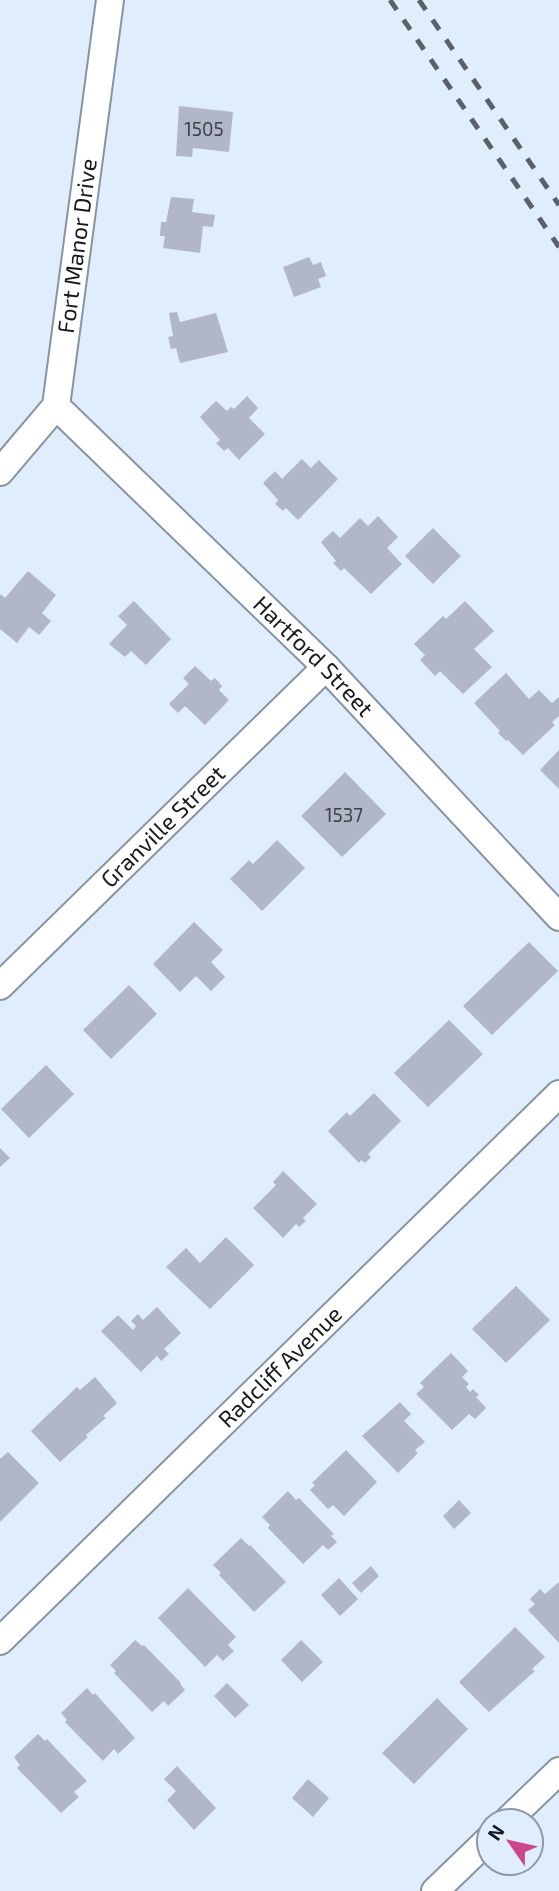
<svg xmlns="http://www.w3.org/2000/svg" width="559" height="1891" font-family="'Exo 2',sans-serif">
<rect width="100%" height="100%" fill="#e0edfc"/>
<g fill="#b2b7c8">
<polygon points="179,106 233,112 229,152 193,148 192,157 176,156"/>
<polygon points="171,197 194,199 192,212 215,215 213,227 203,226 200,253 163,248 165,236 160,236 161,222 166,222"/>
<polygon points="309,257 313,265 321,262 326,276 318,279 321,287 294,297 283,267"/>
<polygon points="177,312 180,322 216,313 228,352 180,363 176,348 171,349 168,337 173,336 169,313"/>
<polygon points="247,396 258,408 249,418 265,434 239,460 228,448 224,451 216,443 220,440 200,417 216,401 227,411 231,407 234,409"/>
<polygon points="302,459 311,468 319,460 338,479 298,520 286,508 283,511 275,504 278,500 263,483 275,471 282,479"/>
<polygon points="378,516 398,537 387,548 402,564 371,594 344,568 341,571 333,563 336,561 321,542 333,531 340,538 360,518 368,526"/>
<polygon points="433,528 461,556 433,584 405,556"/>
<polygon points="28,571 56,595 42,613 51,621 39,635 29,627 17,643 0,629 0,596 1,594 5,598"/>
<polygon points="134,601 171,639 146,665 131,651 125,657 109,644 127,625 118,616"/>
<polygon points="465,601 494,631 474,649 492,667 463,694 440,671 435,676 420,660 425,655 414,644 443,616 446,619"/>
<polygon points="195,666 211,681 215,678 222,686 219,690 229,700 205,725 185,706 178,713 169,704 189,684 183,678"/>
<polygon points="506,673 529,699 539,690 552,703 559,697 559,716 552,722 555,725 523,755 508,740 506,741 498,733 500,731 474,703"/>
<polygon points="559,750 559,789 540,770"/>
<polygon points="345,772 386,814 342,857 301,816"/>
<polygon points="277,840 305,868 262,911 230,879 249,860 253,864"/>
<polygon points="194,922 223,950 211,962 225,977 211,991 196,976 180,992 153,964"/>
<polygon points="529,942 558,971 492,1035 463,1006"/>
<polygon points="129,985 157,1014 111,1059 83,1030"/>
<polygon points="449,1020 483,1054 428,1107 394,1073"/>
<polygon points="46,1065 74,1094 29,1138 1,1109"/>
<polygon points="374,1093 401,1121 368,1154 371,1157 365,1163 361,1160 359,1163 328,1131 347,1112 350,1116"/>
<polygon points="0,1148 10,1158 0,1167"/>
<polygon points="283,1171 317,1204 303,1218 306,1221 299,1227 296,1224 283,1238 253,1208 276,1185 273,1182"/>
<polygon points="226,1237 254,1265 210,1309 166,1267 186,1248 200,1263"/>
<polygon points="516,1286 550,1320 506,1363 472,1329"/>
<polygon points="157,1307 181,1333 164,1349 169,1354 161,1361 157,1356 141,1372 101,1331 118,1315 133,1330 136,1326 131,1321 138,1314 143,1320"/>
<polygon points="451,1353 468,1371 462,1377 469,1384 466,1387 470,1392 473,1389 479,1395 476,1397 486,1408 475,1419 469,1414 452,1430 416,1394 424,1387 420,1383"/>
<polygon points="95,1377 117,1403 103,1416 106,1418 86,1435 88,1437 60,1462 31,1431 77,1387 80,1390"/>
<polygon points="400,1402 411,1414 404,1421 425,1442 415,1450 418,1453 398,1473 362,1436"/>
<polygon points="346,1450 377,1482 344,1516 333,1505 328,1509 310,1490 315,1485 312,1483"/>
<polygon points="8,1452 39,1483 0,1522 0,1459"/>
<polygon points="288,1491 296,1500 299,1498 334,1534 331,1536 337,1542 328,1550 323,1545 303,1564 268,1528 270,1525 262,1517"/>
<polygon points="459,1500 471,1513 454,1529 443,1516"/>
<polygon points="241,1538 249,1546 250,1545 286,1582 254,1612 219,1575 221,1573 213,1565"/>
<polygon points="371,1566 379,1576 361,1593 352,1583"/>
<polygon points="339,1578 358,1599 340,1616 321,1595"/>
<polygon points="559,1582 559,1643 528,1610 535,1604 530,1599 540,1589 545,1594"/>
<polygon points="188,1588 236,1637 228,1645 234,1651 223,1661 217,1655 205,1667 158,1618"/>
<polygon points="515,1627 545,1657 532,1669 535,1671 489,1712 459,1682"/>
<polygon points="135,1640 142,1646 144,1645 181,1683 180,1684 185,1690 168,1706 164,1701 152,1712 114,1673 116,1671 110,1665"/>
<polygon points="301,1640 323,1662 302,1682 281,1660"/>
<polygon points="227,1683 249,1705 235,1718 214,1696"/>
<polygon points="87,1688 93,1695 95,1693 135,1738 118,1754 114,1749 103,1761 65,1722 67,1720 61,1713"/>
<polygon points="437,1698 468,1729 414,1784 382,1753"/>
<polygon points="38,1734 45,1741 47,1739 87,1781 74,1792 79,1797 61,1813 17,1768 20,1765 14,1757"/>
<polygon points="177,1766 216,1808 194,1830 167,1800 176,1791 164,1779"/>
<polygon points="308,1779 329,1798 313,1817 292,1798"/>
</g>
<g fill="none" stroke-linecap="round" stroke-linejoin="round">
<g stroke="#8894a1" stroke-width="30">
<g id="minor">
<path id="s1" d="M56,406L326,667L559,917"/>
<path id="s2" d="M0,472L56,406L110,0"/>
<path id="s3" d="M0,986L326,667"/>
<path id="s4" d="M0,1641L559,1094"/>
<polyline points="507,1821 559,1771"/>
<polyline points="435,1891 489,1839"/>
</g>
</g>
<use href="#minor" stroke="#fff" stroke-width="26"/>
<g stroke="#5a616a" stroke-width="5" stroke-dasharray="12 12" stroke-linecap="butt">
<polyline points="390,0 559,247"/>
<polyline points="419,0 559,205"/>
</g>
</g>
<g text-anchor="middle" stroke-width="6" stroke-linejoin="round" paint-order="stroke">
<g font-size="19" fill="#3d4149">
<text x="204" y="136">1505</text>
<text x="344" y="822">1537</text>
</g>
<g font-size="23" fill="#161a1f" stroke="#e0edfc">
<text dy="8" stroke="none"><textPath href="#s2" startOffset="248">Fort Manor Drive</textPath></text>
<text dy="8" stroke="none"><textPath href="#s1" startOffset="359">Hartford Street</textPath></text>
<text dy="8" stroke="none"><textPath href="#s3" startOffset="228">Granville Street</textPath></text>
<text dy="8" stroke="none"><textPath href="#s4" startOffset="392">Radcliff Avenue</textPath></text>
</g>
</g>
<g transform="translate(510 1842) rotate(304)"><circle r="33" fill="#e0edfc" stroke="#8f99a4" stroke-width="2"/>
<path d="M0-5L12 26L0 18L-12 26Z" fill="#cc4689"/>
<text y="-10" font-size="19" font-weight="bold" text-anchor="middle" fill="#161a1f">N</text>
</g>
</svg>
